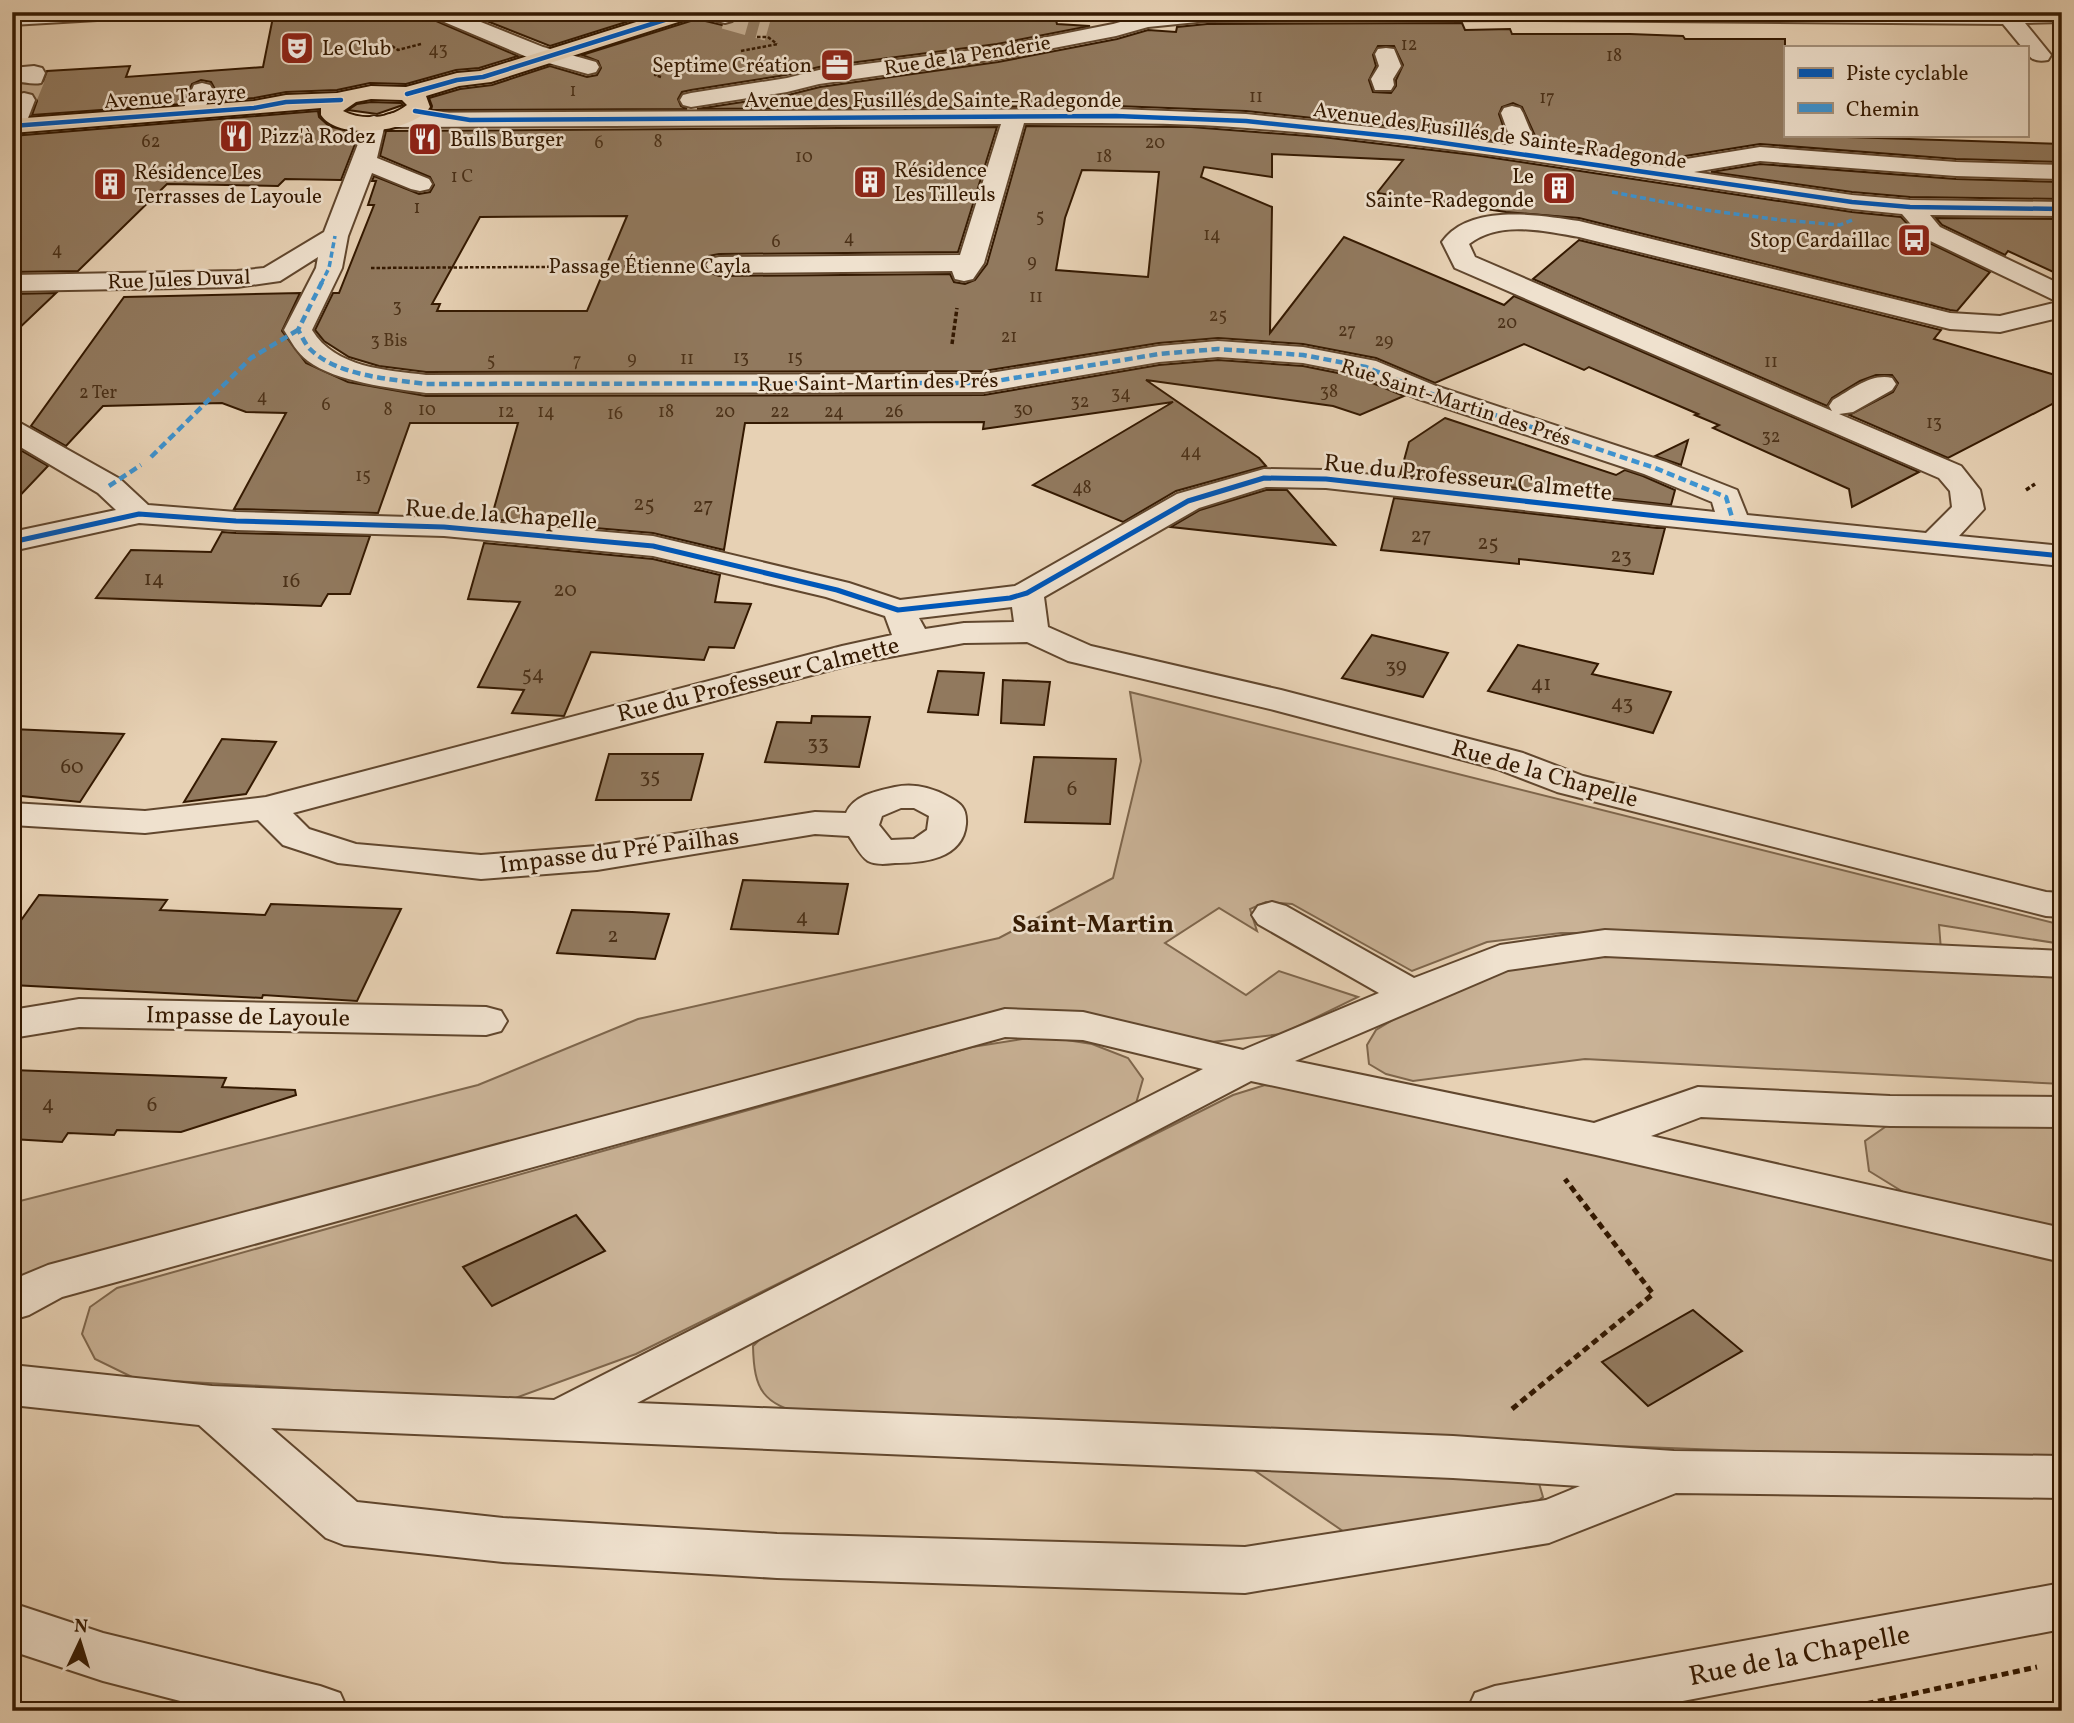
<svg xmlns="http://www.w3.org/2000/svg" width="2074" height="1723" font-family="Vollkorn,serif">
<rect width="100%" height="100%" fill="#e7d1b4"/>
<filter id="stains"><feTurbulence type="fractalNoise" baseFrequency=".00286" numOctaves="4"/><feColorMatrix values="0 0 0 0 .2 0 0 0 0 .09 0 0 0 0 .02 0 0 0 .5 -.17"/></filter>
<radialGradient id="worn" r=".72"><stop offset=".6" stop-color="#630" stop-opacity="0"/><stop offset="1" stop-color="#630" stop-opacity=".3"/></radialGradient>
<g fill="#c9b296" stroke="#7e664c" stroke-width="2">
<polygon points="1130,692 2062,925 2062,944 1939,925 1941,950 1672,933 1561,933 1487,942 1412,971 1292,904 1266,902 1250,909 1257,931 1219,908 1165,943 1246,995 1279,971 1358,997 1282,1034 1212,1042 1066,1013 979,1018 930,1028 62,1276 12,1275 12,1203 478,1085 638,1019 999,938 1113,878 1141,761"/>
<polygon points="1572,954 2062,975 2062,1084 1585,1059 1413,1081 1386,1074 1369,1064 1367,1045 1376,1030 1461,979"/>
<polygon points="1041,1036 1092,1044 1128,1058 1143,1079 1135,1107 636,1354 510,1400 136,1379 95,1359 82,1334 90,1307 117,1288 972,1047"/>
<path d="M1265,1085L1296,1087L2062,1261V1463L807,1415C763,1404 754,1391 753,1346L775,1325L1233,1095Z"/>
<polygon points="1888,1125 2062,1125 2062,1230 1913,1198 1869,1171 1865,1141"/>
<polygon points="1254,1470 1516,1477 1538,1480 1543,1497 1528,1508 1350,1536"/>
</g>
<g fill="#91795e" stroke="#341901" stroke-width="2" fill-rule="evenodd">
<polygon points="274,12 425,12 429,18 518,56 479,68 456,70 406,84 370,83 337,90 286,92 254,98 211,102 215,89 211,82 201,80 192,84 183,104 32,115 37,101 34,94 23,90 12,96 12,85 41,86 47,71 130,66 126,77 263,67"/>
<polygon points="464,12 658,12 550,46"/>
<polygon points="735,12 1054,12 1057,24 1090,26 997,44 819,67 786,75 691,90 682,92 678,99 681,106 687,109 431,110 432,106 429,98 460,89 492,85 550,66 587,77 597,75 601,68 598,61 582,55 697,19 726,26 737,19"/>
<path d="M1462,23L1465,30L1510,29L1512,34H1630L1683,36L1685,39H1785V135L2062,144V162L1956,159L1760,144L1679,157L1671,159L1668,165L1540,147L1522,107L1513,103L1502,107L1499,114L1509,143L1409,128L1246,111L1116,106L697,109L788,95L820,87L998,62L1117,39L1148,30L1176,32L1177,27L1207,24ZM1378,46H1394L1403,65L1396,80V86L1391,93L1373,92L1369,80L1376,66L1373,55Z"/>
<polygon points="371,102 401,103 403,105 377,114 348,110 357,104"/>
<polygon points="318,111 319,117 329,126 359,134 341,180 285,179 278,186 167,184 78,271 12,272 12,136"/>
<path d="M1026,126L1191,127L1322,137L1474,155L1852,212L1901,217L1921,239L1990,272L1957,311L1950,310L1579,218L1506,212L1377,193L1403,160L1272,154V177L1204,167L1201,177L1272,207L1270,333L1344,237L1504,305L1514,296L1919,472L1852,507L1849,489L1713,428L1719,425L1695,415L1698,414L1589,367L1584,370L1524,344L1435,383L1376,358L1303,344L1218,338L1159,343L984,371L426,372L379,366L349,357L324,341L315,330L333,293H339L374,205H368L376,181H372L374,176L419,194L430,192L434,185L430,177L380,156L386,131L997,127L958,252L719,254L709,256L704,264L708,272L719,276L950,274L954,282L965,284L975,280L987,264ZM1082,170L1159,172L1148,277L1056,270L1065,218ZM627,216L587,311H437L440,304H432L480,217Z"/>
<polygon points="1760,164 1956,179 2062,182 2062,199 1910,197 1852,192 1711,172"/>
<polygon points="1936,218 2062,219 2062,276 2008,251 2005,255 1942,225"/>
<polygon points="1579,240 1941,330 1934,339 2062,377 2062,399 1948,458 1849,415 1893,392 1898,383 1892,375 1876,375 1860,381 1832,398 1827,406 1533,279"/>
<polygon points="56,293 12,335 12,294"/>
<polygon points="300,293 282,331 306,363 348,382 426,396 984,395 1159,365 1218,360 1303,366 1358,377 1404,396 1360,415 1333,406 1146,380 1259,458 1266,466 1176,491 1123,522 1033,485 1173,402 983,429 984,422 745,423 724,550 653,533 491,519 518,423 410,423 378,513 234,509 286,413 246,412 222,403 103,406 66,446 31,426 124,297"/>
<polygon points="1445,418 1616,475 1625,470 1643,476 1675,490 1671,505 1400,475 1409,442"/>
<polygon points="1688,440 1681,465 1655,456"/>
<polygon points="15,447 48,466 12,504 12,452"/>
<polygon points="1266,490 1287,490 1335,545 1171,527 1200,510"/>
<polygon points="1394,498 1657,528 1665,528 1653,574 1519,559 1519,564 1381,550"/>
<polygon points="222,532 236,533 370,536 350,594 328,594 321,606 96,598 131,550 211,552"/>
<polygon points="484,543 653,559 720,575 715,602 751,604 734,648 709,647 704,660 591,652 564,716 512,713 524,690 478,687 520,602 468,599"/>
<polygon points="1372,635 1448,653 1423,697 1342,678"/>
<polygon points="1518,645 1598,664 1592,674 1671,692 1653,733 1488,691"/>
<polygon points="938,671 984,673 978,715 928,712"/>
<polygon points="1003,680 1050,682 1044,725 1001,723"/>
<polygon points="812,716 870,717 859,767 765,762 777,722 811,723"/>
<polygon points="12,729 124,734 80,802 12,795"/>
<polygon points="222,739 276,742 246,794 184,802"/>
<polygon points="609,754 703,754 691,800 596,800"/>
<polygon points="1034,757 1116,759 1110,824 1025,822"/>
<polygon points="743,880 848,884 838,934 731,929"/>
<polygon points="39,895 167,900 160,910 265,915 271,904 401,909 357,1001 263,995 262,998 12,985 12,933"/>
<polygon points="572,910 632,912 669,914 655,959 557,953"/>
<polygon points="12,1070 226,1078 222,1087 295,1090 296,1095 181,1132 117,1130 114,1135 68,1133 62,1142 12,1139"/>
<polygon points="576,1215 605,1251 492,1306 463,1267"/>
<polygon points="1693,1310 1742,1351 1648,1406 1602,1362"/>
</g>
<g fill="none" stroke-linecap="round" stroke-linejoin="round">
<g stroke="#c3ac90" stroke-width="24" stroke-dasharray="24 11" stroke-linecap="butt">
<polyline points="725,17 768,29"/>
<polyline points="24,100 33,78"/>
</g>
<g stroke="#61472e" stroke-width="4">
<g id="minor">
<polygon points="141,12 138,16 131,18 12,25 12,13"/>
<polygon points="427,12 456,12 543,47 596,62 599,67 596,72 588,74 527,57 430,16"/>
<polygon points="694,12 731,12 735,17 732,21 725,23 697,16"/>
<path d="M1171,12H2062V22L2025,23L2051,55L2048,60C2037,62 2027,60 2027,47H2022L2003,24L1540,20L1207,21L1148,27L1116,36L997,59L819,84L787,92L691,107L683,105L680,100L683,95L691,93L787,78L819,70L997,47L1113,24L1146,15Z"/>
<polygon points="1386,48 1394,49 1401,66 1393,79 1394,85 1391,90 1375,90 1371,79 1379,66 1375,54 1378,49"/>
<path d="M34,66L42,68L45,73L41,83C30,85 23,81 12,82V68Z"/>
<polygon points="202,83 210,85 213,90 201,117 185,117 182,112 194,85"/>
<polygon points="24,93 32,95 35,100 23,131 12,132 12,101 16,95"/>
<path d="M1512,106L1520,108L1523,113L1538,149L1669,168L1672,162L1680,160L1760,147L1956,162L2062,165V179L1956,176L1760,161L1694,172L1852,195L1910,200L2062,202V216L1930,215L1940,227L2062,285V317L2000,332L1950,329L1579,237C1543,231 1500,220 1469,244L1475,257L1832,411L1829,406L1833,400C1851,390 1871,373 1892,378L1896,384L1892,390L1853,412L1839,414L1961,466L1980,490L1984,509L1959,536L2062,546V566L1657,525L1326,488L1266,487L1199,508L1044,597L1048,627L1091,646L1281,690L1523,753L1583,776L2046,892L2062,893V917L2046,916L1557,792L1497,769L1274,710L1068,661L1027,642L964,643L857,663L293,813L309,829L356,844L481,855L597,846L815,812L846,813C854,795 877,791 895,787C913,783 932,788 947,796C961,803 967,808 966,824C963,859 923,863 895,863C886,864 876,865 868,861C861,857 854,843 849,836L815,834L597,870L481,879L338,863L283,845L258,820L145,833L12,825V803L145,811L266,797L842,646L892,635L885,616L826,597L653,556L444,536L236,530L139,523L12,551V532L116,510L98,493L12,442V421L22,424L120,479L148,505L236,512L444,518L653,536L849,583L900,600L1015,586L1177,494L1264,469L1326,470L1715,512L1712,502L1644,474L1416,398L1359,374L1303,363L1218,357L1159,362L984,392L426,393C391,388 336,382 308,361C297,353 291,341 284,330L316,268L318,257L280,281L237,287L12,291V275L237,271L264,268L324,232L361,136L366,118L374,116L383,119L386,115L394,113L1116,109L1246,114L1409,131L1513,146L1501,113L1504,108ZM1024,123C1098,123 1173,122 1247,128C1449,143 1651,180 1852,209L1902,214L1922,237L2058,302L2000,316L1950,313L1579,221C1539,215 1469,203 1442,242L1455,268L1939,478L1950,491L1952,507L1926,533L1747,515L1737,490L1666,462L1436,386L1376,361L1303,347L1218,341L1159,346L984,374L426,375C386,370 335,368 312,330L342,268L348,236L372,173L411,189L420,191L429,189L432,184L429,179L377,158L385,124L394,127L1001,124L960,255L719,257L710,259L706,265L710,271L719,273L952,271L955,279L964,281L973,279L984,263ZM1012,607L1014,622L964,623L925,629L919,618ZM901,808H914L929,816L927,830L914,839L891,840L879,825L882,816Z"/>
<path d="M1272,902L1286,906L1414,978L1500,945L1605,930L2062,951V977L1605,956L1508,970L1295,1061L1594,1123L1698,1087L1890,1096L2062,1097V1127L1890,1126L1701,1117L1651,1136L2062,1228V1262L1596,1155L1251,1081L637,1403L1453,1436L1674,1451L2062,1456V1498L1676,1493L1549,1543L1245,1593L777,1578L503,1562L344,1545L326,1538L199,1425L12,1405V1365L212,1386L554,1400L1203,1069L1083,1040L1005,1037L62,1297L29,1315L12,1320V1280L48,1265L1005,1009L1083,1012L1243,1050L1379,993L1258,924L1252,915L1258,906ZM271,1428L1453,1478L1580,1486L1546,1500L1245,1547L777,1534L503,1518L357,1502Z"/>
<polygon points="79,999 486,1007 501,1011 507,1021 501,1031 486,1035 79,1027 12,1038 12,1010"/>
<polygon points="2062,1583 2062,1629 1630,1711 1467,1711 1475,1693 1495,1686"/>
<polygon points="12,1603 103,1633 320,1686 340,1693 348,1711 219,1711 103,1681 12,1651"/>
</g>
</g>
<g stroke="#341901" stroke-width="4">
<path id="major" d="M668,12H700L697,16L491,82L459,86L426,96L430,107C413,132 339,142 321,115V108L12,133V119L254,101L286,95L337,93L371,86L406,87L457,73L480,71ZM371,99L402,100L407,105C390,119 362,121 343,111L356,102Z"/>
</g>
<g stroke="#341901" stroke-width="2.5" stroke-dasharray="3.5 2" stroke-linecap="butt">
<polyline points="757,37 768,37 777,44"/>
<polyline points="392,46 398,50 421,44"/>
<polyline points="741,51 778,44"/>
<polyline points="661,77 655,75 667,70"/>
<polyline points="371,268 681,266"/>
</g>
<g stroke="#341901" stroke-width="3.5" stroke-dasharray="4.5 2.5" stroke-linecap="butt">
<polyline points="952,344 957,308"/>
<polyline points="2026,490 2035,484"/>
</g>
<g stroke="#341901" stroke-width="5" stroke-dasharray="7 4.5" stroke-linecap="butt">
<polyline points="1512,1409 1653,1294 1565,1179"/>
<polyline points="1833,1711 2037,1667"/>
</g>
<use href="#minor" fill="#efe1ce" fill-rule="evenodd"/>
<use href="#major" fill="#e7d1b4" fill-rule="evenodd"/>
<g stroke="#3d93d0" stroke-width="3.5" stroke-dasharray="6 3.5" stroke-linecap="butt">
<polyline points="1612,192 1705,210 1781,220 1840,225 1855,219"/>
<polyline points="321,284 329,268 335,236"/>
</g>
<g stroke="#3d93d0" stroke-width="4.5" stroke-dasharray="8 4.5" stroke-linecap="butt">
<path d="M322,282L298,330C302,336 305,344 310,349C337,376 390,379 426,384L984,383L1159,354L1218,349L1303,355L1366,367L1426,392L1655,468L1726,497L1734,524"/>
<polyline points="151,457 251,358 298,330"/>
<polyline points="109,486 141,465"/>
</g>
<g stroke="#efe1ce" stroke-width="7">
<g id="cycleway-far1">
<polyline points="407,94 457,80 483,77 690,12"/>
<polyline points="415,111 470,120 1116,116 1246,121 1409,138 1852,202 1910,207 2062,209"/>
<polyline points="12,126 254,108 286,102 341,100"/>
</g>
</g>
<g stroke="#efe1ce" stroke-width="9">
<polyline id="cycleway" points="12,542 139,514 236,521 444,527 653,546 837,590 898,610 1010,598 1027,593 1188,501 1264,478 1326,479 1657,516 2062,556"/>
</g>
<use href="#cycleway-far1" stroke="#0057b8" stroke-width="4.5"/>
<use href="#cycleway" stroke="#0057b8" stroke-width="5"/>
</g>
<defs>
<g id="theatre-square" transform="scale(1.75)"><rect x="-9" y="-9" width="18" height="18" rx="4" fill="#8f2418" stroke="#efe1ce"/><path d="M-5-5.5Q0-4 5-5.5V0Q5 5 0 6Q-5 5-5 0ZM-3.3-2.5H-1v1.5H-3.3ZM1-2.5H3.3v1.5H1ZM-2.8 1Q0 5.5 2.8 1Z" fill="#fff"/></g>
<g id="office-square" transform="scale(1.75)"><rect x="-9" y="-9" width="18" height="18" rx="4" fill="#8f2418" stroke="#efe1ce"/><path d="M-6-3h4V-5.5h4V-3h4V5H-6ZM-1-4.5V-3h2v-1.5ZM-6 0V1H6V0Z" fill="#fff"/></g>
<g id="restaurant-square" transform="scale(1.75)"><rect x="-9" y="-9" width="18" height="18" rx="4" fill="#8f2418" stroke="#efe1ce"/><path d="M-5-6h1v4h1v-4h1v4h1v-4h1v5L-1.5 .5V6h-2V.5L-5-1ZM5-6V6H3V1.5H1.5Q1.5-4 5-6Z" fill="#fff"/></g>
<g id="building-square" transform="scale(1.75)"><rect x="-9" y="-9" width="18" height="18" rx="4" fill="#8f2418" stroke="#efe1ce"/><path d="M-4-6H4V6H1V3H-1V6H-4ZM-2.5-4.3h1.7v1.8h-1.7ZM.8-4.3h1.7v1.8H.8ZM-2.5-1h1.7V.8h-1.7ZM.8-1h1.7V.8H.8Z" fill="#fff"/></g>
<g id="bus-square" transform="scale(1.75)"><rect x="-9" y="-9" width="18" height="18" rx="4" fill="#8f2418" stroke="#efe1ce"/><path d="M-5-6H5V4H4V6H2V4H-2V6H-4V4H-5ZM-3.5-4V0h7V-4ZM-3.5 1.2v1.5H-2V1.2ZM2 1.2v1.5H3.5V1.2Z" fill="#fff"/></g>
</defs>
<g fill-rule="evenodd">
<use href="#theatre-square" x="297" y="48"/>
<use href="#office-square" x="837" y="65"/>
<use href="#restaurant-square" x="236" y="136"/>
<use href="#restaurant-square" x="425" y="139"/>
<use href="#building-square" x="870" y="182"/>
<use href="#building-square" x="110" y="184"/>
<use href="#building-square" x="1559" y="188"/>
<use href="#bus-square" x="1914" y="240"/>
</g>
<g text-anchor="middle" stroke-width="5" stroke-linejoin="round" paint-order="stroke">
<g font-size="18" fill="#4b3118">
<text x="1409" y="50">12</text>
<text x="438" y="55">43</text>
<text x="1614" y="61">18</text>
<text x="573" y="96">1</text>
<text x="1256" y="102">11</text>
<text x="1547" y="103">17</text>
<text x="151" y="147">62</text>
<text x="658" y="147">8</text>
<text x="599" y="148">6</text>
<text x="1155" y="148">20</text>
<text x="804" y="162">10</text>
<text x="1104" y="162">18</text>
<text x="462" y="182">1 C</text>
<text x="417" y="213">1</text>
<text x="1040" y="222">5</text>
<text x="1212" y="240">14</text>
<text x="849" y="243">4</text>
<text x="776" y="247">6</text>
<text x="57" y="255">4</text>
<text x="1032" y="267">9</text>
<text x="1036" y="302">11</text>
<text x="397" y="312">3</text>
<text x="1218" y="321">25</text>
<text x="1507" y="328">20</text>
<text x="1347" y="336">27</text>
<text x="1009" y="342">21</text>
<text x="389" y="346">3 Bis</text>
<text x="1384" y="346">29</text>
<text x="741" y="363">13</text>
<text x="795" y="363">15</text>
<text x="632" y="364">9</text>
<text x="687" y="364">11</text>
<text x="491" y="366">5</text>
<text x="577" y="366">7</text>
<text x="1771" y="367">11</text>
<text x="1329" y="397">38</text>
<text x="98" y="398">2 Ter</text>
<text x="1121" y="399">34</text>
<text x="262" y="402">4</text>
<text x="1080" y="407">32</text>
<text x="326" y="410">6</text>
<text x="388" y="415">8</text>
<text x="427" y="415">10</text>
<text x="1023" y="415">30</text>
<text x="506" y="417">12</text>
<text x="546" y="417">14</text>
<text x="666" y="417">18</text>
<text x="725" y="417">20</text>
<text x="780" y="417">22</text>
<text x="834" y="417">24</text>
<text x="894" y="417">26</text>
<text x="615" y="419">16</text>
<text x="1934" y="428">13</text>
<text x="1771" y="442">32</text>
<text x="1191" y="457">44</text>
<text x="363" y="481">15</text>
<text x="1082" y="493">48</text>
</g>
<g font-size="21" fill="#341901" stroke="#efe1ce" text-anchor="start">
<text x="322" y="55">Le Club</text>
<text x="812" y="72" text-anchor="end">Septime Création</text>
<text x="260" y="143">Pizz'à Rodez</text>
<text x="450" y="146">Bulls Burger</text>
<text x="894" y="177">Résidence<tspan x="894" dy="24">Les Tilleuls</tspan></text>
<text x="134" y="179">Résidence Les<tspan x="134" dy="24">Terrasses de Layoule</tspan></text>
<text x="1534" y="183" text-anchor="end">Le<tspan x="1534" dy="24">Sainte-Radegonde</tspan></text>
<text x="1890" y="247" text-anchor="end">Stop Cardaillac</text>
</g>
<g font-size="21" fill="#341901" stroke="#efe1ce">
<text transform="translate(967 55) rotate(-9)" y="7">Rue de la Penderie</text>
<text transform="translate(175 96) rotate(-4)" y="7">Avenue Tarayre</text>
<text x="933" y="107">Avenue des Fusillés de Sainte-Radegonde</text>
<text transform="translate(1500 135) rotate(8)" y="7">Avenue des Fusillés de Sainte-Radegonde</text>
<text x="650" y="273">Passage Étienne Cayla</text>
<text transform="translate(179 279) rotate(-2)" y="7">Rue Jules Duval</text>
<text transform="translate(878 382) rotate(-1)" y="7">Rue Saint-Martin des Prés</text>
<text transform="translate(1456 402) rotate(18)" y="7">Rue Saint-Martin des Prés</text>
</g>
<g font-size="21" fill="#4b3118">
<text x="644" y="510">25</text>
<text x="703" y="512">27</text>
<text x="1421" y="542">27</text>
<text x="1488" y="549">25</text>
<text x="1621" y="562">23</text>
<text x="154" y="585">14</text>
<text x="291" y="587">16</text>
<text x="565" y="596">20</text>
<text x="1396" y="672">39</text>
<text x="533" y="680">54</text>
<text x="1541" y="690">41</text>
<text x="1622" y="709">43</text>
<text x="818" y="749">33</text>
<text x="72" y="773">60</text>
<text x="650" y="782">35</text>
<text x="1072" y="795">6</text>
<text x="802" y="923">4</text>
<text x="613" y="942">2</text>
<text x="48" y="1110">4</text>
<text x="152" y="1111">6</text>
</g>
<g font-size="24" fill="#341901" stroke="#efe1ce">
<text transform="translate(1468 477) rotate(6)" y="8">Rue du Professeur Calmette</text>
<text transform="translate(501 514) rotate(4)" y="8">Rue de la Chapelle</text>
<text transform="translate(758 679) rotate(-14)" y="8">Rue du Professeur Calmette</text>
<text transform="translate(1545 773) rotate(16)" y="8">Rue de la Chapelle</text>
<text transform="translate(619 850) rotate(-7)" y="8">Impasse du Pré Pailhas</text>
<text transform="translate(248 1016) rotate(1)" y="8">Impasse de Layoule</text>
</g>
<g font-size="26" font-weight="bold" fill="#341901" stroke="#efe1ce">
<text x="1093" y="932">Saint-Martin</text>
</g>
<g font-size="28" fill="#341901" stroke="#efe1ce">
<text transform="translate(1799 1654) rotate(-11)" y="10">Rue de la Chapelle</text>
</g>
</g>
<rect width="2074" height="1723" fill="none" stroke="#e7d1b4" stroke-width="42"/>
<rect x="14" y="14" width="2046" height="1695" fill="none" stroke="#341901" stroke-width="3.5"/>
<rect x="21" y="21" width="2032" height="1681" fill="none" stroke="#341901" stroke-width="2"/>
<rect x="1784" y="46" width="245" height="91" fill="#efe1ce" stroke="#a4917c" stroke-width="2"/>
<rect x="1798" y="68" width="35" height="10" fill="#0057b8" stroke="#a4917c" stroke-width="2"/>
<text x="1846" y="80" font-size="21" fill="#341901">Piste cyclable</text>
<rect x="1798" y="103" width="35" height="10" fill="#3d93d0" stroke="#a4917c" stroke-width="2"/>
<text x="1846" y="116" font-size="21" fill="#341901">Chemin</text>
<g transform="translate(80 1642) rotate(4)" stroke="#efe1ce" stroke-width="5" paint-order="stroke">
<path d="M0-5L12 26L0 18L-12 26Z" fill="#341901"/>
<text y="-10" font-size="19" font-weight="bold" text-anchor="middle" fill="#341901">N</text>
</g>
<rect width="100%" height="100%" filter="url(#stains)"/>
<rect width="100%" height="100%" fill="url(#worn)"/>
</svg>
